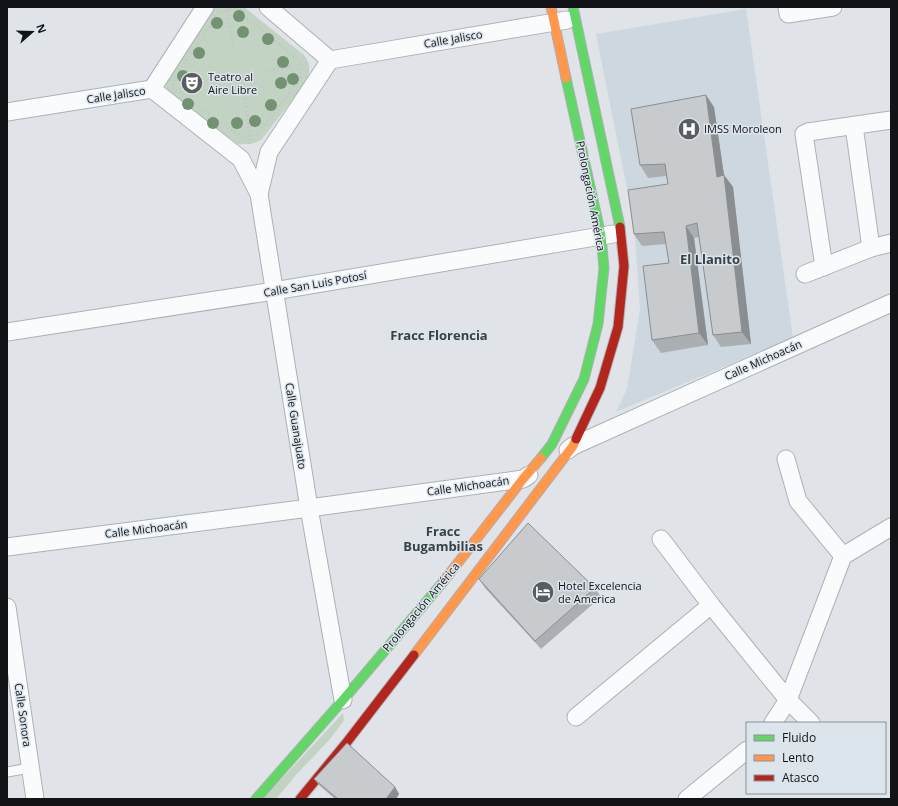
<svg xmlns="http://www.w3.org/2000/svg" width="898" height="806" font-family="'Open Sans',sans-serif">
<rect width="100%" height="100%" fill="#e0e4e8"/>
<polygon fill="#cdd7e0" points="746,9 793,338 616,412 627,389 640,309 634,223 596,34"/>
<g fill="#c2d3c3">
<path d="M216,7H244L304,55C311,64 310,70 307,81L262,139C255,144 247,145 238,144L175,99L166,89V81L211,11Z"/>
<polygon points="343,713 344,720 331,738 296,775 276,799 263,799"/>
</g>
<g fill="none" stroke-linecap="round" stroke-linejoin="round">
<g stroke="#adb1b4" stroke-width="11">
<polyline id="lane" points="7,772 30,768"/>
</g>
<g stroke="#adb1b4" stroke-width="19">
<g id="street">
<polyline points="268,7 330,60"/>
<polyline points="787,7 788,14 833,7"/>
<polyline points="330,60 269,152 259,194 309,508 343,700"/>
<polyline points="330,60 567,20"/>
<polyline points="152,89 241,159 259,194"/>
<polyline points="7,112 152,89 205,7"/>
<polyline points="854,126 871,248"/>
<polyline points="824,267 804,134 808,132 891,120"/>
<polyline points="805,274 871,248 891,243"/>
<polyline points="7,332 274,291 613,234"/>
<polyline points="568,450 573,446 891,303"/>
<polyline points="786,459 798,501 843,556"/>
<polyline points="661,539 711,605 788,700 811,723"/>
<polyline points="7,547 309,508 523,479 529,475"/>
<polyline points="7,607 35,799"/>
<polyline points="576,717 711,605"/>
<polyline points="773,723 788,700 843,556 891,527"/>
<polyline points="687,799 747,750"/>
</g>
</g>
<g stroke="#adb1b4" stroke-width="11">
<g id="fast">
<polyline points="573,7 620,227"/>
<polyline points="541,458 552,444 584,379 598,324 604,268 601,236 566,78"/>
<polyline points="256,799 343,700 443,582"/>
</g>
</g>
<g stroke="#adb1b4" stroke-width="11">
<g id="slow">
<polyline points="551,7 566,78"/>
<polyline points="443,582 523,479 541,458"/>
<polyline points="414,655 573,446 576,439"/>
</g>
</g>
<g stroke="#adb1b4" stroke-width="11">
<g id="jam">
<polyline points="576,439 600,388 618,327 624,266 620,227"/>
<polyline points="300,799 347,742 414,655"/>
</g>
</g>
<g stroke="#c1c3c4" stroke-width="2.5" stroke-dasharray="1 3" stroke-linecap="butt">
<polyline points="227,7 233,50"/>
<polygon points="230,9 237,10 300,61 302,68 301,78 257,134 249,137 240,136 173,88 174,79 218,13"/>
<polyline points="262,72 308,63"/>
<polyline points="245,99 250,146"/>
</g>
<use href="#lane" stroke="#fafbfc" stroke-width="9"/>
<use href="#street" stroke="#fafbfc" stroke-width="17"/>
<use href="#fast" stroke="#63d668" stroke-width="9"/>
<use href="#slow" stroke="#ff974d" stroke-width="9"/>
<use href="#jam" stroke="#b3261e" stroke-width="9"/>
</g>
<g fill="#729271">
<circle cx="239" cy="16" r="6"/>
<circle cx="217" cy="23" r="6"/>
<circle cx="243" cy="32" r="6"/>
<circle cx="268" cy="39" r="6"/>
<circle cx="199" cy="53" r="6"/>
<circle cx="283" cy="62" r="6"/>
<circle cx="183" cy="76" r="6"/>
<circle cx="293" cy="79" r="6"/>
<circle cx="281" cy="83" r="6"/>
<circle cx="188" cy="104" r="6"/>
<circle cx="271" cy="105" r="6"/>
<circle cx="255" cy="121" r="6"/>
<circle cx="213" cy="123" r="6"/>
<circle cx="237" cy="123" r="6"/>
</g>
<g fill="#abafb1">
<polygon points="714,107 724,175 733,187 751,344 721,347 713,335 699,237 694,238 708,345 661,353 652,340 669,263 666,244 642,246 634,234 668,184 666,176 648,178 640,165"/>
<polygon points="479,579 595,588 601,597 541,649 485,588"/>
<polygon points="314,779 395,787 399,794 396,799 335,799 319,785"/>
</g>
<g fill="#8b8e90">
<polygon points="706,95 714,107 726,189 717,177"/>
<polygon points="724,175 733,187 751,344 742,332"/>
<polygon points="686,226 694,238 708,345 699,333"/>
<polygon points="395,787 399,794 396,799 386,799"/>
</g>
<g fill="#c7cbce" stroke="#8b8e90">
<polygon points="706,95 717,177 724,175 742,332 713,335 697,223 686,226 699,333 652,340 643,266 669,263 664,232 634,234 628,190 668,184 665,164 640,165 631,109"/>
<polygon points="528,523 595,588 535,641 479,579"/>
<polygon points="347,743 395,787 386,799 338,799 314,779"/>
</g>
<defs>
<g id="theatre-disc" transform="scale(1.15)"><circle r="9.5" fill="#595c60" stroke="#dce4ec"/><path d="M-5-5.5Q0-4 5-5.5V0Q5 5 0 6Q-5 5-5 0ZM-3.3-2.5H-1v1.5H-3.3ZM1-2.5H3.3v1.5H1ZM-2.8 1Q0 5.5 2.8 1Z" fill="#fff"/></g>
<g id="hospital-disc" transform="scale(1.15)"><circle r="9.5" fill="#595c60" stroke="#dce4ec"/><path d="M-5-5h3v3.5h4V-5h3V5h-3V1.5h-4V5h-3Z" fill="#fff"/></g>
<g id="hotel-disc" transform="scale(1.15)"><circle r="9.5" fill="#595c60" stroke="#dce4ec"/><path d="M-6-4.5h1.5V1H6V5H4.5V3h-9V5H-6ZM-4 0a1.8 1.8 0 1 1 3.6 0ZM.5 0V-2.5h3Q6-2.5 6 0Z" fill="#fff"/></g>
</defs>
<g fill-rule="evenodd">
<use href="#theatre-disc" x="192" y="83"/>
<use href="#hospital-disc" x="689" y="129"/>
<use href="#hotel-disc" x="543" y="592"/>
</g>
<g text-anchor="middle" stroke-width="3" stroke-linejoin="round" paint-order="stroke">
<g font-size="11" fill="#111316" stroke="#dce4ec">
<text transform="translate(453 39) rotate(-10)" y="4">Calle Jalisco</text>
<text transform="translate(116 95) rotate(-9)" y="4">Calle Jalisco</text>
<text transform="translate(591 196) rotate(79)" y="4">Prolongación América</text>
<text transform="translate(315 284) rotate(-10)" y="4">Calle San Luis Potosí</text>
<text transform="translate(763 360) rotate(-24)" y="4">Calle Michoacán</text>
<text transform="translate(296 426) rotate(81)" y="4">Calle Guanajuato</text>
<text transform="translate(468 486) rotate(-8)" y="4">Calle Michoacán</text>
<text transform="translate(146 529) rotate(-7)" y="4">Calle Michoacán</text>
<text transform="translate(421 607) rotate(-50)" y="4">Prolongación América</text>
<text transform="translate(23 715) rotate(82)" y="4">Calle Sonora</text>
</g>
<g font-size="11" fill="#111316" stroke="#dce4ec" text-anchor="start">
<text x="208" y="81">Teatro al<tspan x="208" dy="13">Aire Libre</tspan></text>
<text x="704" y="133">IMSS Moroleon</text>
<text x="558" y="590">Hotel Excelencia<tspan x="558" dy="13">de America</tspan></text>
</g>
<g font-size="13" font-weight="bold" fill="#394046" stroke="#dce4ec">
<text x="710" y="264">El Llanito</text>
<text x="439" y="340">Fracc Florencia</text>
<text x="443" y="536">Fracc<tspan x="443" dy="15">Bugambilias</tspan></text>
</g>
</g>
<rect width="898" height="806" fill="none" stroke="#111316" stroke-width="16"/>
<rect x="746" y="722" width="140" height="72" fill="#dce4ec" stroke="#8b9096"/>
<rect x="754" y="735" width="20" height="6" fill="#63d668" stroke="#8b9096"/>
<text x="782" y="742" font-size="12" fill="#111316">Fluido</text>
<rect x="754" y="755" width="20" height="6" fill="#ff974d" stroke="#8b9096"/>
<text x="782" y="762" font-size="12" fill="#111316">Lento</text>
<rect x="754" y="775" width="20" height="6" fill="#b3261e" stroke="#8b9096"/>
<text x="782" y="782" font-size="12" fill="#111316">Atasco</text>
<g transform="translate(32 32) rotate(70)" stroke="#dce4ec" stroke-width="3" paint-order="stroke">
<path d="M0-3L7 15L0 10L-7 15Z" fill="#111316"/>
<text y="-6" font-size="11" font-weight="bold" text-anchor="middle" fill="#111316">N</text>
</g>
</svg>
